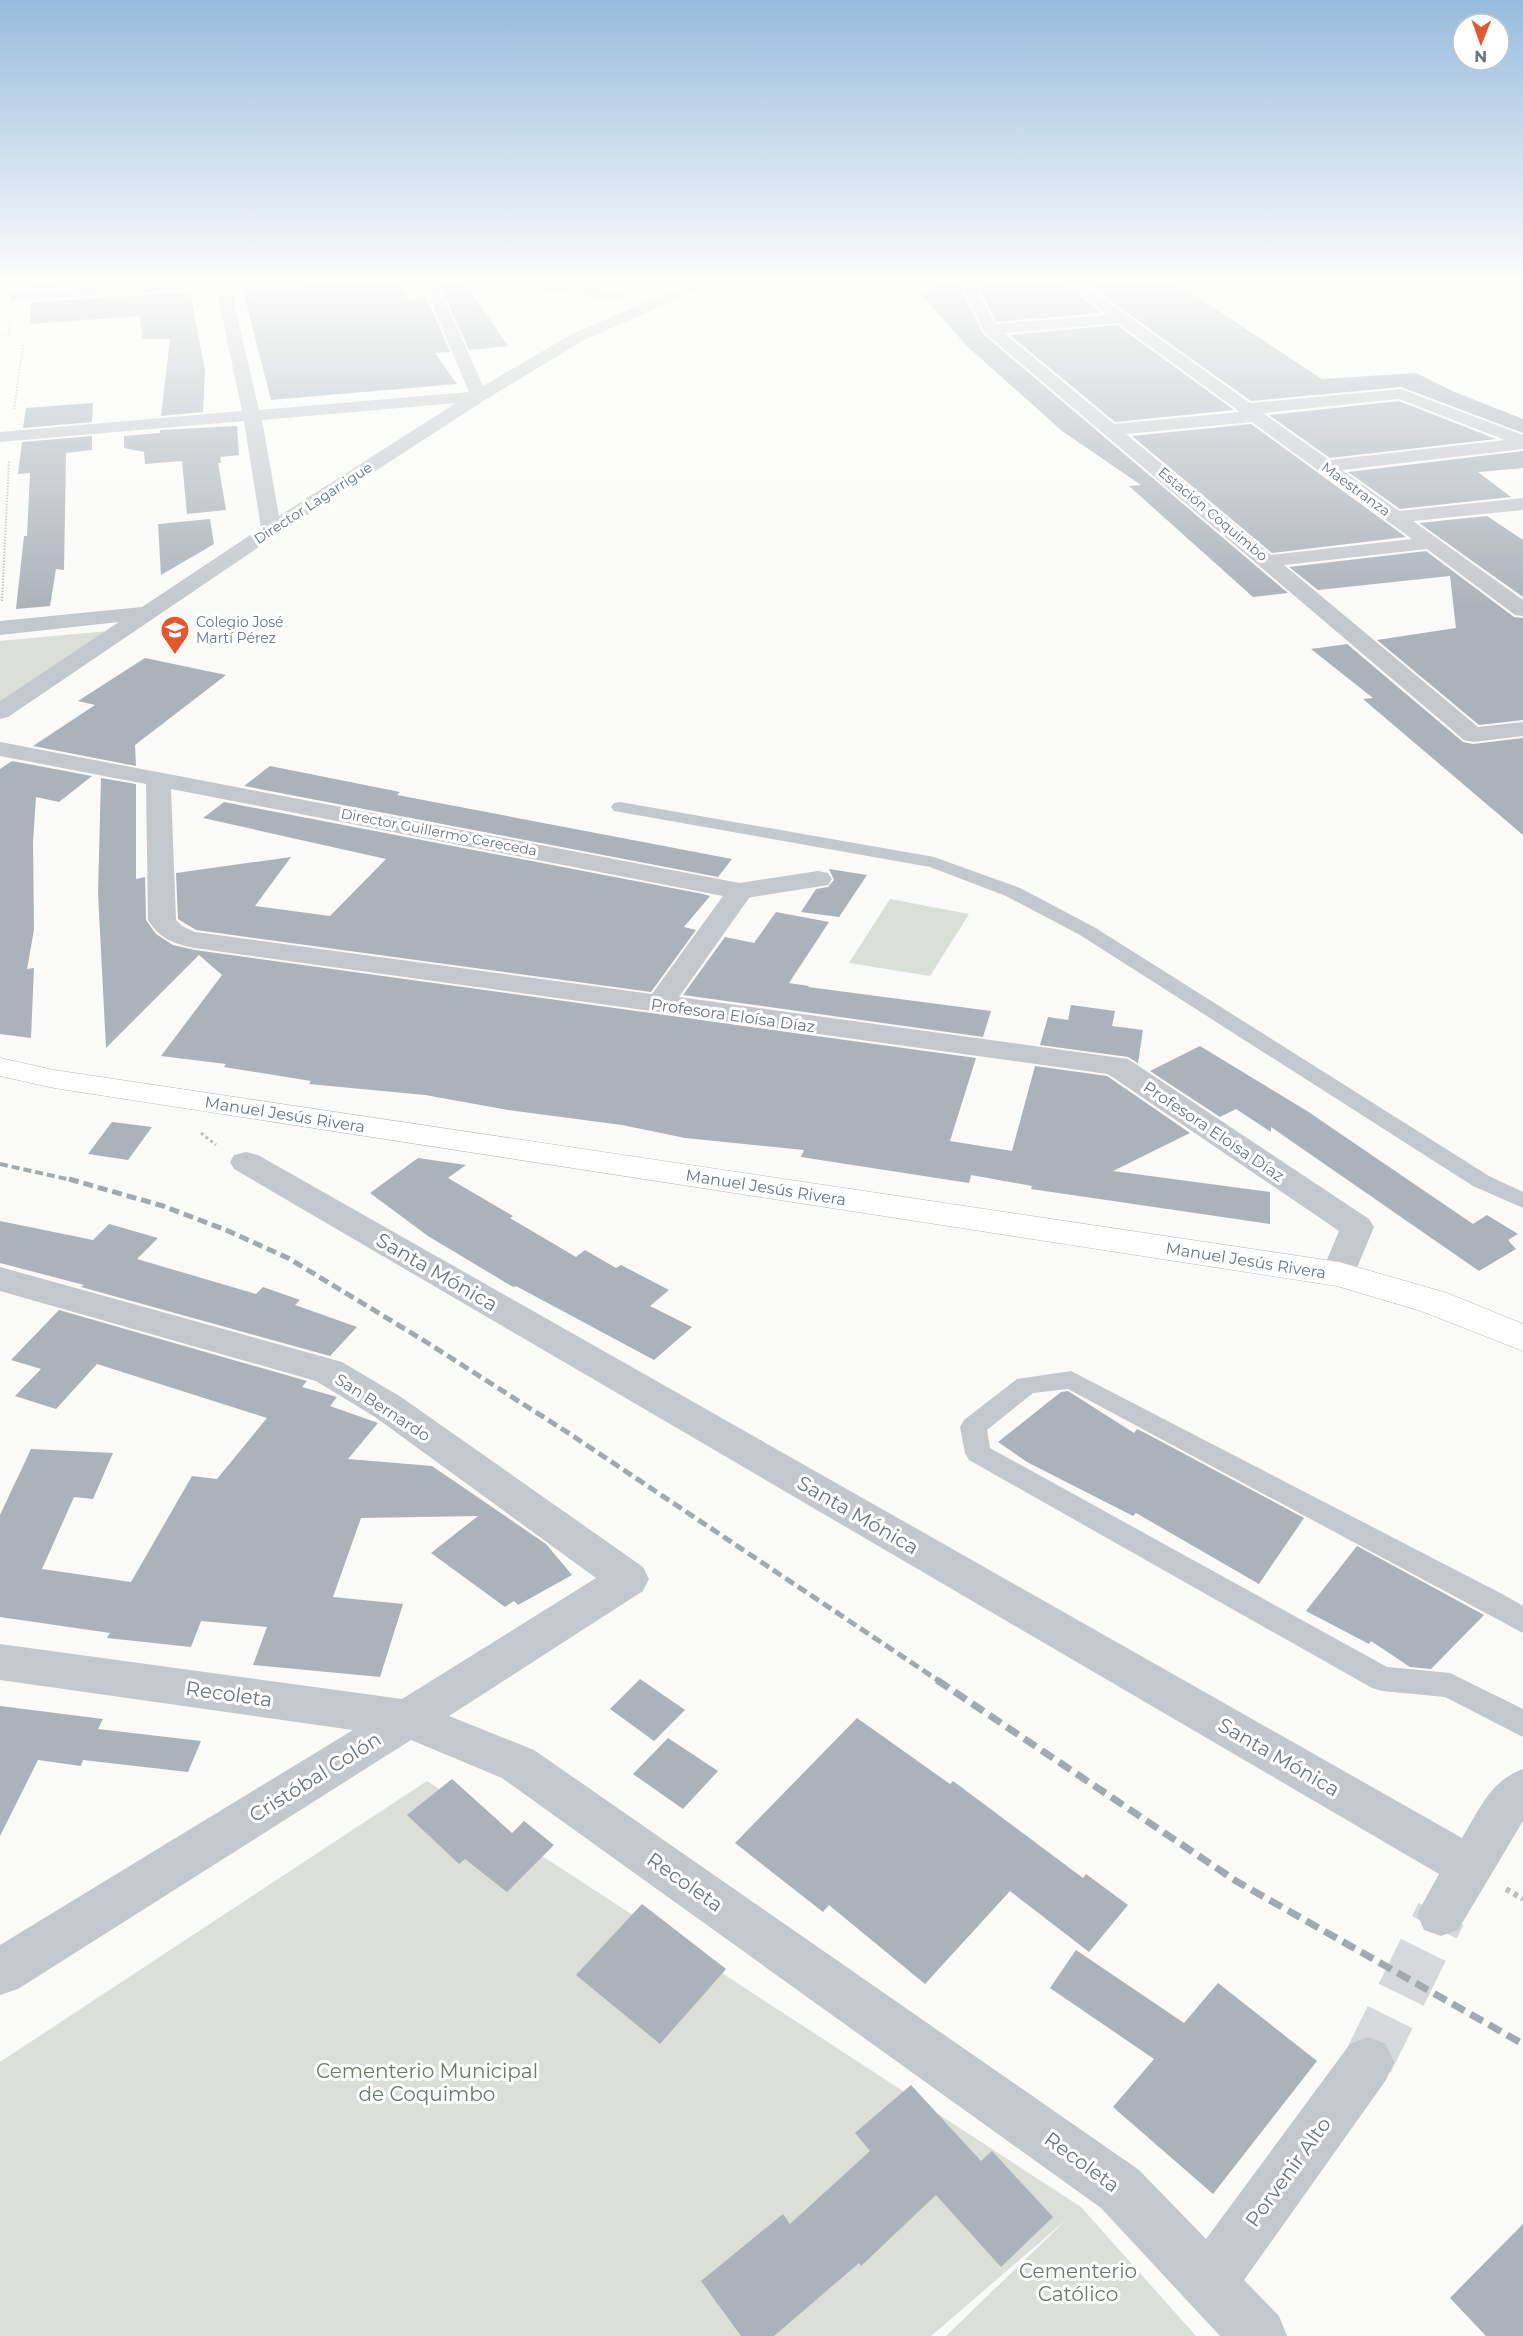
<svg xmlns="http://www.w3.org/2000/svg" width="1523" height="2336" font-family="Montserrat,sans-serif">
<rect width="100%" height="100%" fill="#fafaf8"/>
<g fill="#dadfd7">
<polygon points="109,631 0,702 0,641"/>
<polygon points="890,899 969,914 930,976 849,963"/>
<polygon points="427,1781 1081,2207 1196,2336 946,2336 1067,2219 931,2336 0,2336 0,2062"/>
</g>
<g fill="#aab3b9">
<polygon points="31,283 134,283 31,289"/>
<polygon points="353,283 400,283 409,300 425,293 450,352 435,353 457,384 271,400 243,290"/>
<polygon points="446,283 465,283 508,346 469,350 440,285"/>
<polygon points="978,283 1064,283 1101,313 996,322 978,285 981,285"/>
<polygon points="1085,283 1176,283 1322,379 1416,373 1452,391 1523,419 1523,433 1401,387 1251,401"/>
<polygon points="959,285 983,334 1288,593 1253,597 1129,486 1141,485 1062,431 967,346 919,292 933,292 931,286"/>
<polygon points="190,292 205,371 203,412 161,416 170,339 142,339 140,316 30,324 31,302"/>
<polygon points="1117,325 1234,410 1115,422 1010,335"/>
<polygon points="1399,401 1496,439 1330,458 1269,415"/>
<polygon points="93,403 92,422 23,428 26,408"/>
<polygon points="1251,424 1406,537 1272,553 1132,436"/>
<polygon points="237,426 239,455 220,457 221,463 218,463 226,510 187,514 182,461 145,464 144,452 124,448 124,436 160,433 160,430"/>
<polygon points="92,436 92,450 66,453 64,570 56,569 50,606 16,609 24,536 27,536 30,473 18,474 22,442"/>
<polygon points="1523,451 1523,468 1478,472 1511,497 1400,509 1348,472"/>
<polygon points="1487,516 1523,540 1523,597 1419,523"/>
<polygon points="210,519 214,544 161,575 158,524"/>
<polygon points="1426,551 1514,617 1523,618 1523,720 1479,725 1377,640 1456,628 1450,576 1318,590 1289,567"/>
<polygon points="1347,644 1463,742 1473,744 1523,738 1523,835 1363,699 1373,698 1311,649"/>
<polygon points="145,658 226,675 135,745 136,766 33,746 95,705 78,701"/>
<polygon points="12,761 92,776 59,802 36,797 33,842 34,930 27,969 34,968 31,1038 0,1034 0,769"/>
<polygon points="270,766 400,792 397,795 732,859 718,877 244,786"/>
<polygon points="101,778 136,784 136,879 145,877 146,920 156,934 173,945 195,950 976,1058 950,1141 1012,1151 1035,1066 1107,1076 1190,1133 1113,1171 1270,1192 1270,1224 1031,1189 1032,1186 971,1175 969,1183 801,1157 804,1150 685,1138 622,1125 508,1110 425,1095 309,1084 311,1081 224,1067 226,1064 161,1056 222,975 199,955 106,1048 98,893"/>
<polygon points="224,802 703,894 710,896 684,927 696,930 651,992 196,930 178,919 176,873 291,857 255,906 330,916 386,859 203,818"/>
<polygon points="829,869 867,875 839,917 801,912 816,889 828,887 834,880"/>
<polygon points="776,912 829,922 789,983 809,986 808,987 991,1011 983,1037 683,995 725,937 754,943"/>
<polygon points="1071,1005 1115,1011 1112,1026 1143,1030 1138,1063 1128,1057 1040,1045 1048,1017 1068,1020"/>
<polygon points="1200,1046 1307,1111 1473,1224 1487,1215 1518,1234 1508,1240 1516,1249 1479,1271 1271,1127 1271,1132 1236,1109 1220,1117 1150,1071"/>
<polygon points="112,1122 152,1127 128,1160 88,1154"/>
<polygon points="418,1158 466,1165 448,1178 513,1216 510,1218 576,1257 585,1250 616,1268 621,1265 669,1290 650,1306 692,1327 654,1360 516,1286 513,1287 428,1236 370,1193"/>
<polygon points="0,1221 93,1240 109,1224 158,1238 137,1259 256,1294 263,1287 300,1300 295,1305 357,1327 330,1356 81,1287 84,1285 0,1263"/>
<polygon points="59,1310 307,1381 302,1387 337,1397 330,1406 378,1423 348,1459 432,1466 546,1544 572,1575 518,1605 514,1601 505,1607 431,1553 478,1516 361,1518 333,1597 403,1604 380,1677 253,1665 267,1627 201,1621 191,1647 107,1638 110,1633 0,1617 0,1515 31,1449 113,1453 93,1499 74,1497 42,1569 131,1582 192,1476 217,1479 267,1418 97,1364 56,1409 15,1396 41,1369 11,1360"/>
<polygon points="1068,1391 1134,1433 1137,1429 1149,1435 1304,1518 1259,1584 1136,1513 1133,1516 1027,1462 998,1442 1061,1392"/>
<polygon points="1357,1546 1484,1615 1431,1669 1410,1667 1371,1641 1369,1644 1306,1611"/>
<polygon points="640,1679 685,1710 654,1741 610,1709"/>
<polygon points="0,1706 103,1719 98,1729 201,1741 188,1772 83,1760 81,1766 38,1760 0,1836"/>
<polygon points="857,1718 950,1784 953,1781 1083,1878 1086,1874 1128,1905 1089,1952 1010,1891 925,1984 829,1905 823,1912 735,1843"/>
<polygon points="668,1738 718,1771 683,1809 633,1774"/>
<polygon points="452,1779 512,1833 524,1821 554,1845 507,1892 465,1859 459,1864 407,1815"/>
<polygon points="642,1904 726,1969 660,2044 576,1975"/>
<polygon points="1076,1950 1184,2023 1218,1983 1317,2061 1213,2194 1113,2107 1154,2059 1050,1988"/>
<polygon points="911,2085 981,2161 992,2151 1053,2217 1001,2267 936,2195 861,2266 859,2263 774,2336 741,2336 701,2281 783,2214 790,2224 870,2151 855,2133"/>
<polygon points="1523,2224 1523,2336 1486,2336 1450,2298"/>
</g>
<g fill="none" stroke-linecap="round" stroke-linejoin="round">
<polyline stroke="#d5d9db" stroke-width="50" stroke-dasharray="50 25" stroke-linecap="butt" points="1368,2062 1441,1914"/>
<g stroke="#b3babf" stroke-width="1">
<g id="secondary">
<polygon points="0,283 12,283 8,333 0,338"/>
<polygon points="0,1058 54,1070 1339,1262 1447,1293 1523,1324 1523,1351 1421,1311 1337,1286 54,1088 0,1076"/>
</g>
</g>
<g stroke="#bbbfc2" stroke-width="2" stroke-dasharray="1.5 1.5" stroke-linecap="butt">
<polyline points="253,285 280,283"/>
<polyline points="14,409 23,345"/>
<polyline points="2,601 9,461"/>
</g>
<polyline stroke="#bbbfc2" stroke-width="3" stroke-dasharray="3 3" stroke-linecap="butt" points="201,1133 216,1145"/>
<polyline stroke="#bbbfc2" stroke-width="6" stroke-dasharray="4.5 4.5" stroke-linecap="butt" points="1506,1889 1523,1899"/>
<g fill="#c3c8cc" fill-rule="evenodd">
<polygon points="620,802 934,857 1020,888 1094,927 1489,1176 1523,1192 1523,1208 1473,1186 1080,935 1006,896 930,867 614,811 611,807 614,803"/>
<polygon points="1071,1371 1506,1596 1523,1606 1523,1633 1068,1389 1033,1393 987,1430 990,1448 1387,1667 1450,1673 1523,1709 1523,1737 1445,1697 1382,1691 1372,1688 969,1460 965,1453 960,1427 964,1420 1017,1379"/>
</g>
<polygon fill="#c3c8cc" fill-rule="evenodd" points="818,871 828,873 832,879 828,885 740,899 730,897 726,891 730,885 740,883"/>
<g fill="#c3c8cc" fill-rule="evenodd">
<path d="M165,283H233L230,286L259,410L469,392L423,283H437L483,386L572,334L690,283H709L707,286L584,340L485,400L278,534L8,717L0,719V701L119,622L0,635V621L142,607L261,528L244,421L0,442V432L242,411L216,288L0,302V294L4,293ZM456,403L279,516L262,420Z"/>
<polygon points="517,283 555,283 621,291 629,296 621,301 524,287 519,286"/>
<path d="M960,283H974L995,324L1107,315L1066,283H1082L1250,403L1401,389L1523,435V449L1342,470L1399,511L1523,498V510L1413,521L1523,600V616L1515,615L1427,549L1284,565L1478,727L1523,722V736L1473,742L1464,740L984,332ZM1118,323L1240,412L1114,424L1004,333ZM1399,399L1505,440L1329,460L1263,413ZM1252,422L1412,539L1271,555L1126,434Z"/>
<path d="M0,742L750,885L754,891L679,997L1128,1059L1369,1219L1374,1227L1351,1282L1339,1286L1327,1282L1321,1274L1339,1231L1108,1074L195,948C174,944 160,939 148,920L146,784L0,756ZM171,789L723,896L652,994L195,932L182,926L176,920Z"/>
<path d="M246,1152L258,1155L1462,1838C1480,1809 1490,1781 1523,1769V1821L1458,1930L1441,1936L1424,1930L1417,1914L1439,1874L234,1169L230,1162L234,1155Z"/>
<polygon points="0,1267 342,1362 401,1397 643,1567 649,1579 643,1591 449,1716 534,1750 1139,2170 1206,2239 1350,2044 1368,2037 1386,2044 1394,2062 1386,2080 1244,2280 1279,2316 1287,2336 1220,2336 1101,2208 502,1778 411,1740 18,1989 0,1995 0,1945 353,1730 0,1680 0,1644 402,1699 596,1578 375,1417 316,1381 0,1291"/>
</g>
<use href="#secondary" fill="#fff" fill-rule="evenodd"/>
<polyline stroke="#a2aab0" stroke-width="2" stroke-dasharray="4.5 2" stroke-linecap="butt" points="1497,283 1523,296"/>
<polyline stroke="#a2aab0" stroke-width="4" stroke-dasharray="8 4" stroke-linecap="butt" points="0,1164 76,1181"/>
<polyline stroke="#a2aab0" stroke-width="5" stroke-dasharray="10 5" stroke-linecap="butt" points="69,1179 163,1206 226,1230 288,1258 423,1340 570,1434 939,1681"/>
<polyline stroke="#a2aab0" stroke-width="7" stroke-dasharray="14 7" stroke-linecap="butt" points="937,1680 1236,1881 1523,2044"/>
</g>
<linearGradient id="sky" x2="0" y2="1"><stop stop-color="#96bcdc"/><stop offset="0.46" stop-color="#fdfdfc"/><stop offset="1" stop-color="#fdfdfc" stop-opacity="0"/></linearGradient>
<rect width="1523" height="610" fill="url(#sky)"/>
<defs>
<g id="school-pin" transform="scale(1.5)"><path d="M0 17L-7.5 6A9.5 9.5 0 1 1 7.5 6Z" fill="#e4572e" stroke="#fff"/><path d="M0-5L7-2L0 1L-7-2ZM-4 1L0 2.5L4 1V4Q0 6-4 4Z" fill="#fff"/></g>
</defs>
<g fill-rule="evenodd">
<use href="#school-pin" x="175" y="630"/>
</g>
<g text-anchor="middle" stroke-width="6" stroke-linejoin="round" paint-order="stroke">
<g font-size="14" fill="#657683" stroke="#fff">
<text transform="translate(1356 489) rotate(36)" y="5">Maestranza</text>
<text transform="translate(313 503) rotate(-33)" y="5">Director Lagarrigue</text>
<text transform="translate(1213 514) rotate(40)" y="5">Estación Coquimbo</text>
<text transform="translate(439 832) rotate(11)" y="5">Director Guillermo Cereceda</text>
</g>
<g font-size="14" fill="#657683" stroke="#fff" text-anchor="start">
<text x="196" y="627">Colegio José<tspan x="196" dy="16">Martí Pérez</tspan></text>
</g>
<g font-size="16" fill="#657683" stroke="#fff">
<text transform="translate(733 1015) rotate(8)" y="6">Profesora Eloísa Díaz</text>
<text transform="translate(285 1114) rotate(9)" y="6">Manuel Jesús Rivera</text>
<text transform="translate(1214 1131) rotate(34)" y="6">Profesora Eloísa Díaz</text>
<text transform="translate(766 1187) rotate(9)" y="6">Manuel Jesús Rivera</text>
<text transform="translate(1246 1260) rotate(9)" y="6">Manuel Jesús Rivera</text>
<text transform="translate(383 1407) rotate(33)" y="6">San Bernardo</text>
</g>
<g font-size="20" fill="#657683" stroke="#fff">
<text transform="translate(437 1272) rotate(30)" y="7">Santa Mónica</text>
<text transform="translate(858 1515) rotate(30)" y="7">Santa Mónica</text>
<text transform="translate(229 1694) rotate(8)" y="7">Recoleta</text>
<text transform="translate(1279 1757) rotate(30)" y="7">Santa Mónica</text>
<text transform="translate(315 1777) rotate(-32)" y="7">Cristóbal Colón</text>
<text transform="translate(685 1882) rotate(35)" y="7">Recoleta</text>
<text transform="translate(1082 2162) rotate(36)" y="7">Recoleta</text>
<text transform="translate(1288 2172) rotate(-54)" y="7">Porvenir Alto</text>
</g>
<g font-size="20" fill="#687a64" stroke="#fff">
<text x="427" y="2078">Cementerio Municipal<tspan x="427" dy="23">de Coquimbo</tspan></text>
<text x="1078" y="2278">Cementerio<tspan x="1078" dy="23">Católico</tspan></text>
</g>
</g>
<g transform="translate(1481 42) rotate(181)"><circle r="28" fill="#ffffff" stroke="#c1c8cd" stroke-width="1.5"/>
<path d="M0-4.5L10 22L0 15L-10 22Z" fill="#e4572e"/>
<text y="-9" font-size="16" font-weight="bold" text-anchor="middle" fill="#657683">N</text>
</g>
</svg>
